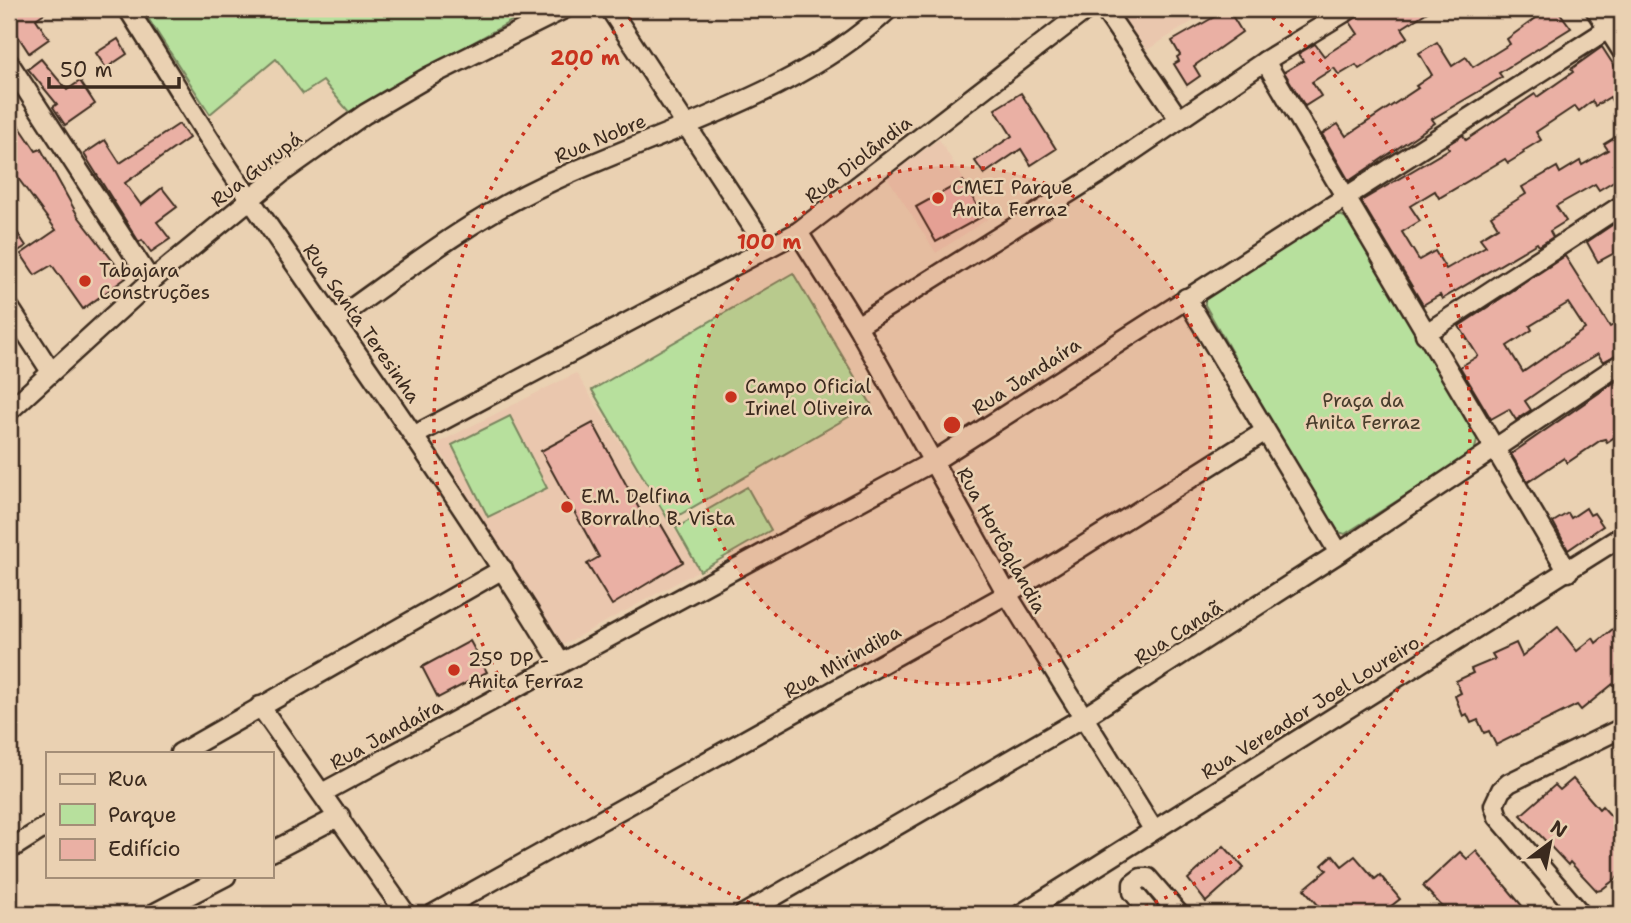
<svg xmlns="http://www.w3.org/2000/svg" width="1631" height="923" font-family="'Shantell Sans',sans-serif">
<rect width="100%" height="100%" fill="#ead1b2"/>
<filter id="ink" filterUnits="userSpaceOnUse"><feTurbulence type="fractalNoise" baseFrequency=".0143" numOctaves="2"/><feDisplacementMap in="SourceGraphic" scale="14" xChannelSelector="R" yChannelSelector="G"/><feConvolveMatrix kernelMatrix="1 2 1 2 8 2 1 2 1" color-interpolation-filters="sRGB"/></filter>
<g filter="url(#ink)">
<g fill="#eac7ae">
<polygon points="1116,9 1212,9 1147,50"/>
<polygon points="939,139 988,219 936,253 887,177"/>
<polygon points="576,373 700,570 559,647 436,444"/>
</g>
<g fill="#b7e09d" stroke="#79855e" stroke-width="2">
<polygon points="142,9 533,9 349,112 323,81 303,94 276,59 210,114"/>
<polygon points="1337,214 1347,218 1478,437 1474,452 1345,534 1332,530 1205,305 1205,297 1210,291"/>
<polygon points="793,273 871,404 669,521 592,390"/>
<polygon points="510,416 547,488 488,517 452,445"/>
<polygon points="747,487 771,530 700,571 676,528"/>
</g>
<g fill="#eab0a4" stroke="#3b2a1e" stroke-width="2" fill-rule="evenodd">
<polygon points="15,9 50,9 36,19 49,39 29,53 16,33 9,38 9,13"/>
<polygon points="1228,9 1242,32 1194,66 1200,76 1187,85 1174,64 1179,61 1177,57 1180,55 1172,41"/>
<polygon points="1365,9 1432,9 1402,28 1408,37 1359,69 1356,65 1339,75 1334,68 1312,82 1321,96 1305,106 1284,72 1303,61 1298,54 1315,44 1324,56 1358,34 1350,22"/>
<polygon points="1535,9 1557,9 1571,28 1499,73 1502,77 1488,86 1432,119 1435,123 1349,181 1322,134 1338,124 1346,136 1418,88 1416,86 1432,75 1419,53 1437,42 1452,66 1466,57 1473,67 1510,44 1507,39 1540,15"/>
<polygon points="118,39 127,54 106,68 96,53"/>
<polygon points="1602,47 1622,78 1622,95 1612,101 1610,97 1595,106 1592,101 1579,111 1575,106 1536,132 1541,140 1523,151 1524,153 1508,163 1505,159 1439,198 1435,191 1410,206 1420,221 1402,232 1419,260 1435,251 1446,269 1486,246 1480,238 1498,227 1491,216 1526,194 1522,187 1557,167 1560,173 1580,161 1582,165 1608,150 1604,144 1622,133 1622,176 1599,190 1595,184 1556,206 1566,221 1550,231 1553,237 1539,246 1537,243 1442,299 1440,295 1423,305 1361,201 1449,149 1447,145 1463,135 1466,140 1535,94 1537,97 1573,72 1571,69"/>
<polygon points="41,59 67,90 80,81 95,104 65,125 53,107 57,104 28,69"/>
<polygon points="1021,93 1056,149 1031,165 1021,149 984,174 975,161 1012,136 995,109"/>
<polygon points="9,111 36,151 41,149 78,216 126,278 83,309 52,265 35,275 21,254 56,230 9,166"/>
<polygon points="179,124 189,138 125,183 141,205 162,188 177,207 157,222 170,239 151,252 142,240 139,242 84,154 105,140 120,163"/>
<polygon points="963,181 983,216 936,242 916,207"/>
<polygon points="9,220 26,246 9,257"/>
<polygon points="1618,221 1622,221 1622,249 1598,262 1587,242"/>
<path d="M1565,256L1610,327L1622,320V352L1603,362L1598,354L1559,377L1525,401L1531,410L1516,420L1509,409L1491,419L1460,367L1478,356L1459,326ZM1568,303L1585,329L1523,372L1507,346L1532,330L1530,326Z"/>
<polygon points="1622,377 1622,432 1607,442 1605,439 1601,440 1567,463 1564,458 1528,482 1511,454"/>
<polygon points="593,423 649,527 659,521 683,562 612,605 587,564 599,557 541,451"/>
<polygon points="1586,508 1590,515 1594,513 1603,526 1568,550 1553,522 1568,513 1571,518"/>
<polygon points="1558,627 1577,651 1593,638 1596,643 1614,628 1622,638 1622,696 1613,684 1581,710 1577,705 1496,745 1489,731 1484,733 1478,720 1471,723 1467,714 1463,716 1455,696 1461,693 1456,681 1473,673 1471,669 1495,659 1492,654 1516,643 1522,656"/>
<polygon points="470,641 487,672 438,698 422,667"/>
<polygon points="1573,779 1599,809 1602,806 1622,828 1622,874 1601,890 1597,891 1570,862 1568,865 1521,815 1555,785 1560,790"/>
<polygon points="1224,846 1244,868 1206,902 1188,879"/>
<polygon points="1476,851 1523,907 1515,914 1449,914 1423,886 1460,852 1467,859"/>
<polygon points="1333,855 1342,866 1355,856 1375,879 1380,875 1400,899 1381,914 1326,914 1304,889 1327,870 1322,865"/>
</g>
<g fill="none" stroke-linecap="round" stroke-linejoin="round">
<g stroke="#3b2a1e" stroke-width="23">
<g id="minor">
<path d="M128,9C164,65 198,124 236,179C346,338 459,496 560,662"/>
<polyline points="610,9 766,247"/>
<polyline points="1104,9 1179,119"/>
<polyline points="1595,9 1622,51"/>
<polyline points="1265,61 1568,572"/>
<polyline points="9,63 151,281"/>
<polyline points="798,232 857,326 1007,594 1153,829"/>
<polyline points="1186,298 1339,553"/>
<polyline points="9,307 50,370"/>
<path d="M334,321C402,273 469,220 544,185C656,132 799,95 889,9"/>
<polyline points="857,326 1102,172 1265,61 1350,9"/>
<polyline points="1425,334 1622,205"/>
<polyline points="9,411 151,281 282,173 365,114 430,76 564,9"/>
<polyline points="415,435 798,232 1087,9"/>
<polyline points="260,706 406,914"/>
<polyline points="180,753 503,569"/>
<polyline points="322,793 934,461 1622,20"/>
<polyline points="9,850 47,826"/>
<polyline points="271,852 340,816"/>
<polyline points="153,914 226,876"/>
<polyline points="433,914 1007,594 1264,432"/>
<polyline points="744,914 1084,717 1339,553 1622,363"/>
<polyline points="1021,914 1622,536"/>
<polyline points="1151,914 1133,892 1133,884 1141,878 1148,878 1179,914"/>
<polyline points="1581,914 1498,817 1494,805 1501,790 1509,783 1622,728"/>
</g>
</g>
<use href="#minor" stroke="#ead1b2" stroke-width="18"/>
</g>
</g>
<circle cx="952" cy="425" r="259" fill="#c8321e" fill-opacity=".12"/>
<g fill="none" stroke="#c8321e" stroke-width="3.5" stroke-dasharray="3.5 7">
<circle cx="952" cy="425" r="259"/>
<path d="M779 914A519 519 0 0 1 640 11M1264 11A519 519 0 0 1 1125 914"/>
</g>
<g fill="#c8321e" stroke="#ead1b2" stroke-width="2.5">
<circle cx="938" cy="198" r="7"/>
<circle cx="85" cy="281" r="7"/>
<circle cx="731" cy="397" r="7"/>
<circle cx="567" cy="507" r="7"/>
<circle cx="454" cy="670" r="7"/>
</g>
<g text-anchor="middle" stroke-width="5" stroke-linejoin="round" paint-order="stroke">
<g font-size="19" fill="#3b2a1e" stroke="#ead1b2">
<text transform="translate(600 138) rotate(-23)" y="7">Rua Nobre</text>
<text transform="translate(858 159) rotate(-38)" y="7">Rua Diolândia</text>
<text transform="translate(256 169) rotate(-38)" y="7">Rua Gurupá</text>
<text transform="translate(362 323) rotate(55)" y="7">Rua Santa Teresinha</text>
<text transform="translate(1026 376) rotate(-33)" y="7">Rua Jandaíra</text>
<text transform="translate(1002 540) rotate(61)" y="7">Rua Hortôqlandia</text>
<text transform="translate(1178 632) rotate(-33)" y="7">Rua Canaã</text>
<text transform="translate(842 661) rotate(-29)" y="7">Rua Mirindiba</text>
<text transform="translate(1310 707) rotate(-32)" y="7">Rua Vereador Joel Loureiro</text>
<text transform="translate(386 734) rotate(-29)" y="7">Rua Jandaíra</text>
</g>
<g font-size="19" fill="#3b2a1e" stroke="#ead1b2" text-anchor="start">
<text x="952" y="194">CMEI Parque<tspan x="952" dy="22">Anita Ferraz</tspan></text>
<text x="99" y="277">Tabajara<tspan x="99" dy="22">Construções</tspan></text>
<text x="745" y="393">Campo Oficial<tspan x="745" dy="22">Irinel Oliveira</tspan></text>
<text x="581" y="503">E.M. Delfina<tspan x="581" dy="22">Borralho B. Vista</tspan></text>
<text x="468" y="666">25° DP -<tspan x="468" dy="22">Anita Ferraz</tspan></text>
</g>
<g font-size="19" fill="#473c2b" stroke="#ead1b2">
<text x="1363" y="407">Praça da<tspan x="1363" dy="22">Anita Ferraz</tspan></text>
</g>
</g>
<circle cx="952" cy="425" r="10" fill="#c8321e" stroke="#ead1b2" stroke-width="3.5"/>
<g font-size="21" text-anchor="middle" font-weight="bold" fill="#c8321e" stroke="#ead1b2" stroke-width="5" stroke-linejoin="round" paint-order="stroke">
<text x="585" y="65">200 m</text>
<text x="769" y="249">100 m</text>
</g>
<rect width="1631" height="923" fill="none" stroke="#ead1b2" stroke-width="35"/>
<rect x="18" y="18" width="1596" height="888" fill="none" stroke="#3b2a1e" stroke-width="2.5" filter="url(#ink)"/>
<rect x="46" y="752" width="228" height="126" fill="#ead1b2" stroke="#a48e77" stroke-width="2"/>
<rect x="60" y="774" width="35" height="10" fill="#ead1b2" stroke="#a48e77" stroke-width="2"/>
<text x="108" y="786" font-size="21" fill="#3b2a1e">Rua</text>
<rect x="60" y="804" width="35" height="21" fill="#b7e09d" stroke="#a48e77" stroke-width="2"/>
<text x="108" y="822" font-size="21" fill="#3b2a1e">Parque</text>
<rect x="60" y="839" width="35" height="21" fill="#eab0a4" stroke="#a48e77" stroke-width="2"/>
<text x="108" y="856" font-size="21" fill="#3b2a1e">Edifício</text>
<g transform="translate(1550 843) rotate(32)" stroke="#ead1b2" stroke-width="5" paint-order="stroke">
<path d="M0-5L12 26L0 18L-12 26Z" fill="#3b2a1e"/>
<text y="-10" font-size="19" font-weight="bold" text-anchor="middle" fill="#3b2a1e">N</text>
</g>
<path d="M49 77v10h130v-10" fill="none" stroke="#3b2a1e" stroke-width="3.5"/>
<text x="60" y="77" font-size="21" fill="#3b2a1e" stroke="#ead1b2" stroke-width="5" paint-order="stroke">50 m</text>
</svg>
